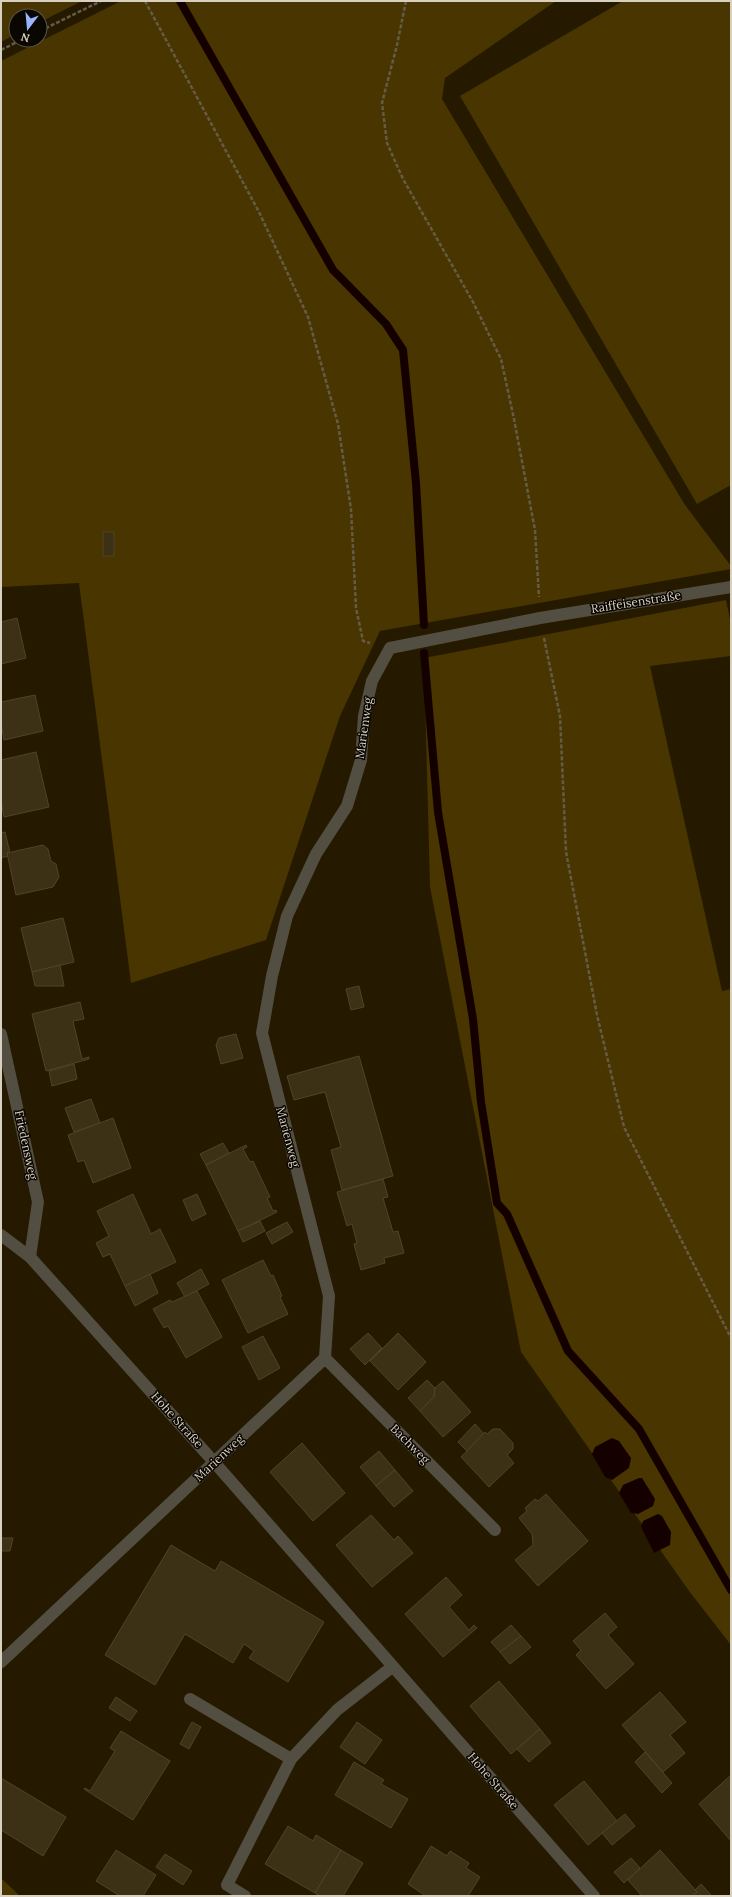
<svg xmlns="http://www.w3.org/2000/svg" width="732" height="1897" font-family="Lora,serif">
<rect width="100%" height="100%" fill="#251a00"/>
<g fill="#483500">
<polygon points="1,1 82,1 40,22 40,16 16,16 16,34 1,42"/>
<polygon points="121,1 556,1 445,78 442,99 685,505 731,566 731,569 380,631 340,716 266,940 131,983 79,583 1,587 1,61"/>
<polygon points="623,1 731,1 731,485 697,504 460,96"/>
<polygon points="726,600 731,624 731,656 650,666 722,991 731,989 731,1645 689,1591 521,1352 430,887 424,658"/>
<polygon points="1,1878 20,1896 1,1896"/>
</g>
<g fill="#150000">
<polygon points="612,1438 619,1441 631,1458 629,1468 612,1480 605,1477 592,1454 595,1447"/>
<polygon points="639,1478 642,1478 655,1499 653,1506 638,1514 631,1513 619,1493 623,1485"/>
<polygon points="658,1514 662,1516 671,1532 670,1545 654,1553 641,1527 643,1521"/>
</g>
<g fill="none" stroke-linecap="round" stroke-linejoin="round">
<g stroke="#150000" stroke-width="8">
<polyline points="180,1 333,270 386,324 403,350 416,483 424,625"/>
<polyline points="424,653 438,812 473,1019 481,1102 497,1203 507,1214 568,1351 639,1429 731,1590"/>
</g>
</g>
<g fill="#3c3015" stroke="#504428">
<rect x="103" y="532" width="11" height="24"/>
<polygon points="17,618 26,658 1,664 1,622"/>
<polygon points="35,695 43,731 4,740 1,723 1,702"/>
<polygon points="36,752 49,807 4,817 1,801 1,760"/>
<polygon points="5,832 10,853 7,853 8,856 1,858 1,833"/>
<polygon points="43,845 48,849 51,861 56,864 59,877 53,887 16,895 7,853"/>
<polygon points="63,918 74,962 32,972 21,928"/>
<polygon points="60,965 64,986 35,986 32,972"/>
<polygon points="359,986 364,1007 351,1010 346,989"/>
<polygon points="80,1002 84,1019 73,1021 82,1059 89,1057 89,1059 46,1071 32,1014"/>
<polygon points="236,1034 243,1058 221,1064 216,1045 219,1038"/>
<polygon points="359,1056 393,1176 342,1190 331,1150 341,1147 325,1092 294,1100 287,1076"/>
<polygon points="74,1064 77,1079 52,1086 49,1071"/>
<polygon points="91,1099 100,1123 74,1132 65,1108"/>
<polygon points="113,1118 131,1168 93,1183 84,1160 78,1162 68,1135"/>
<polygon points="223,1143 229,1153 206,1165 200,1154"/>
<polygon points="246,1145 247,1147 243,1149 250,1162 253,1161 270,1197 267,1198 273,1211 276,1210 277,1212 238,1231 206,1165"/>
<polygon points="383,1179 388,1197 383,1198 393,1232 398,1231 404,1253 384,1258 385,1263 361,1270 354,1244 357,1243 352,1224 347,1226 337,1192"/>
<polygon points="133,1194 151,1234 160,1229 176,1262 125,1286 110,1254 103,1257 96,1243 109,1236 97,1211"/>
<polygon points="197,1194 206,1214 192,1221 183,1200"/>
<polygon points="260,1221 265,1231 243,1242 238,1231"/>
<polygon points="287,1222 293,1232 272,1244 266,1233"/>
<polygon points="263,1260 271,1276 273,1275 282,1296 280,1297 288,1314 248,1333 222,1280"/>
<polygon points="201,1269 209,1284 185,1297 177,1283"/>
<polygon points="150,1274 158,1293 135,1306 125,1286"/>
<polygon points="197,1291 222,1337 186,1358 168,1326 164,1328 153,1309 170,1300 172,1302"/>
<polygon points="368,1333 382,1348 365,1365 350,1349"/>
<polygon points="398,1333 426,1362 398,1390 370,1361"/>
<polygon points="263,1336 280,1368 259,1380 242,1347"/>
<polygon points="427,1380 435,1388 434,1397 420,1411 408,1398"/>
<polygon points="443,1381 471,1412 443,1437 420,1411 434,1397 435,1388"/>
<polygon points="475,1424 484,1434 467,1451 458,1442"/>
<polygon points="493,1429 500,1429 513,1443 513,1449 507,1455 514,1463 489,1487 461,1457 485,1432 487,1434"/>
<polygon points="302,1443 345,1493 313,1521 270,1472"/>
<polygon points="379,1451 395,1470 376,1486 360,1467"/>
<polygon points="395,1470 413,1491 394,1507 376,1486"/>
<polygon points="546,1494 588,1541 538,1586 515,1560 533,1545 532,1534 519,1518 527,1511 525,1508 535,1499 538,1501"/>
<polygon points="371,1515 394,1540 398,1536 413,1553 372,1587 336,1545"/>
<polygon points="1,1538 13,1538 10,1551 1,1551"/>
<polygon points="171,1545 215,1571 221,1561 324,1622 288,1682 249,1658 254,1651 244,1644 233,1663 185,1634 155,1685 105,1655"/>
<polygon points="446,1577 462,1595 449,1607 469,1630 474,1625 477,1628 443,1657 405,1614"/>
<polygon points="605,1613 617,1627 608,1635 634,1664 606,1689 576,1655 581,1650 573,1641"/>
<polygon points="511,1625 521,1636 500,1652 491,1642"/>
<polygon points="521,1636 531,1647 510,1664 500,1652"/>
<polygon points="499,1681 540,1729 511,1754 470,1706"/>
<polygon points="660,1692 686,1722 670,1735 685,1753 663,1772 622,1725"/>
<polygon points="116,1697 137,1711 130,1721 109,1708"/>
<polygon points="192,1722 201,1727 189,1749 180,1744"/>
<polygon points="357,1722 382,1740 365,1764 340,1747"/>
<polygon points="540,1729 551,1743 529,1762 517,1749"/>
<polygon points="121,1731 170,1761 133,1820 84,1789 85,1788 90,1791 115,1751 110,1748"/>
<polygon points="645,1752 672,1783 662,1793 635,1762"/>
<polygon points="354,1762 384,1780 381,1784 408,1799 391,1828 335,1795"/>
<polygon points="731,1775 731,1841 699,1804"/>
<polygon points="1,1778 66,1817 43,1856 1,1830"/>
<polygon points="584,1781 617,1821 588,1845 554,1805"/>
<polygon points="625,1814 635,1826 612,1845 602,1833"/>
<polygon points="288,1826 313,1841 316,1835 341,1850 315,1893 265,1864"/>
<polygon points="431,1846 447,1856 450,1851 469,1863 466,1868 480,1877 468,1896 426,1896 408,1884"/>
<polygon points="116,1850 156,1875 143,1896 120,1896 96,1881"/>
<polygon points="341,1850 363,1863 343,1896 320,1896 315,1893"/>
<polygon points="660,1850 697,1892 692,1896 642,1896 628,1880"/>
<polygon points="165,1854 192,1871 183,1885 156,1867"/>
<polygon points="631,1858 640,1868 624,1883 614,1872"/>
<polygon points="701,1884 712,1896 692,1896 697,1892 695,1890"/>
</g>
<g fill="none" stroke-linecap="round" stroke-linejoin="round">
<g stroke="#655c45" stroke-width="2.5" stroke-dasharray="4 2" stroke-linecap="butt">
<polyline points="145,1 259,212 308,317 338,424 351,509 356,608 363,641 370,643"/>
<polyline points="406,1 397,45 382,103 387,143 403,179 473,302 501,359 514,419 535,530 539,597"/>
<polyline points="40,31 101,1"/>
<polyline points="1,50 21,40"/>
<polyline points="544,638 560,716 566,852 597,1015 624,1127 731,1338"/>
</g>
<g stroke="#534e42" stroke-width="12">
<polyline points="1,1034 38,1202 30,1257"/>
<polyline points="1,1235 30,1257 214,1462 594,1896"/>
<polyline points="325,1358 495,1530"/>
<polyline points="1,1662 325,1358 329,1296 262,1033 272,976 287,916 316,854 347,806 361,760 364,716 372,681 390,648 540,618 731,587"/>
<polyline points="190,1699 291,1759"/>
<polyline points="245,1896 227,1885 291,1759 337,1710 392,1667"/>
</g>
</g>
<g text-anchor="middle" stroke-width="3" stroke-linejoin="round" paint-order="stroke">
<g font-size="12" fill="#d8d1c1" stroke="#0a0600">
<text transform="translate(636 602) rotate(-9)" y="4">Raiffeisenstraße</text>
<text transform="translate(364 728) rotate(-82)" y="4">Marienweg</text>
<text transform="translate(288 1137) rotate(75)" y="4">Marienweg</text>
<text transform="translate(26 1145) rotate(78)" y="4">Friedensweg</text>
<text transform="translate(177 1420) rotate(48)" y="4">Hohe Straße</text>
<text transform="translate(410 1444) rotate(45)" y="4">Bachweg</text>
<text transform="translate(219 1458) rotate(-43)" y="4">Marienweg</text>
<text transform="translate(493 1781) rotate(49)" y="4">Hohe Straße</text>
</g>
</g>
<rect width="732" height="1897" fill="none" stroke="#d8d1c1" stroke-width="4"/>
<g transform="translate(28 28) rotate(196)"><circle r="19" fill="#0a0600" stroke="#5c574d"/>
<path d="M0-3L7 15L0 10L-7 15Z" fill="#98b5fd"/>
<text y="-6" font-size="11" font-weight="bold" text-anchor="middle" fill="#d8d1c1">N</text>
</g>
</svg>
